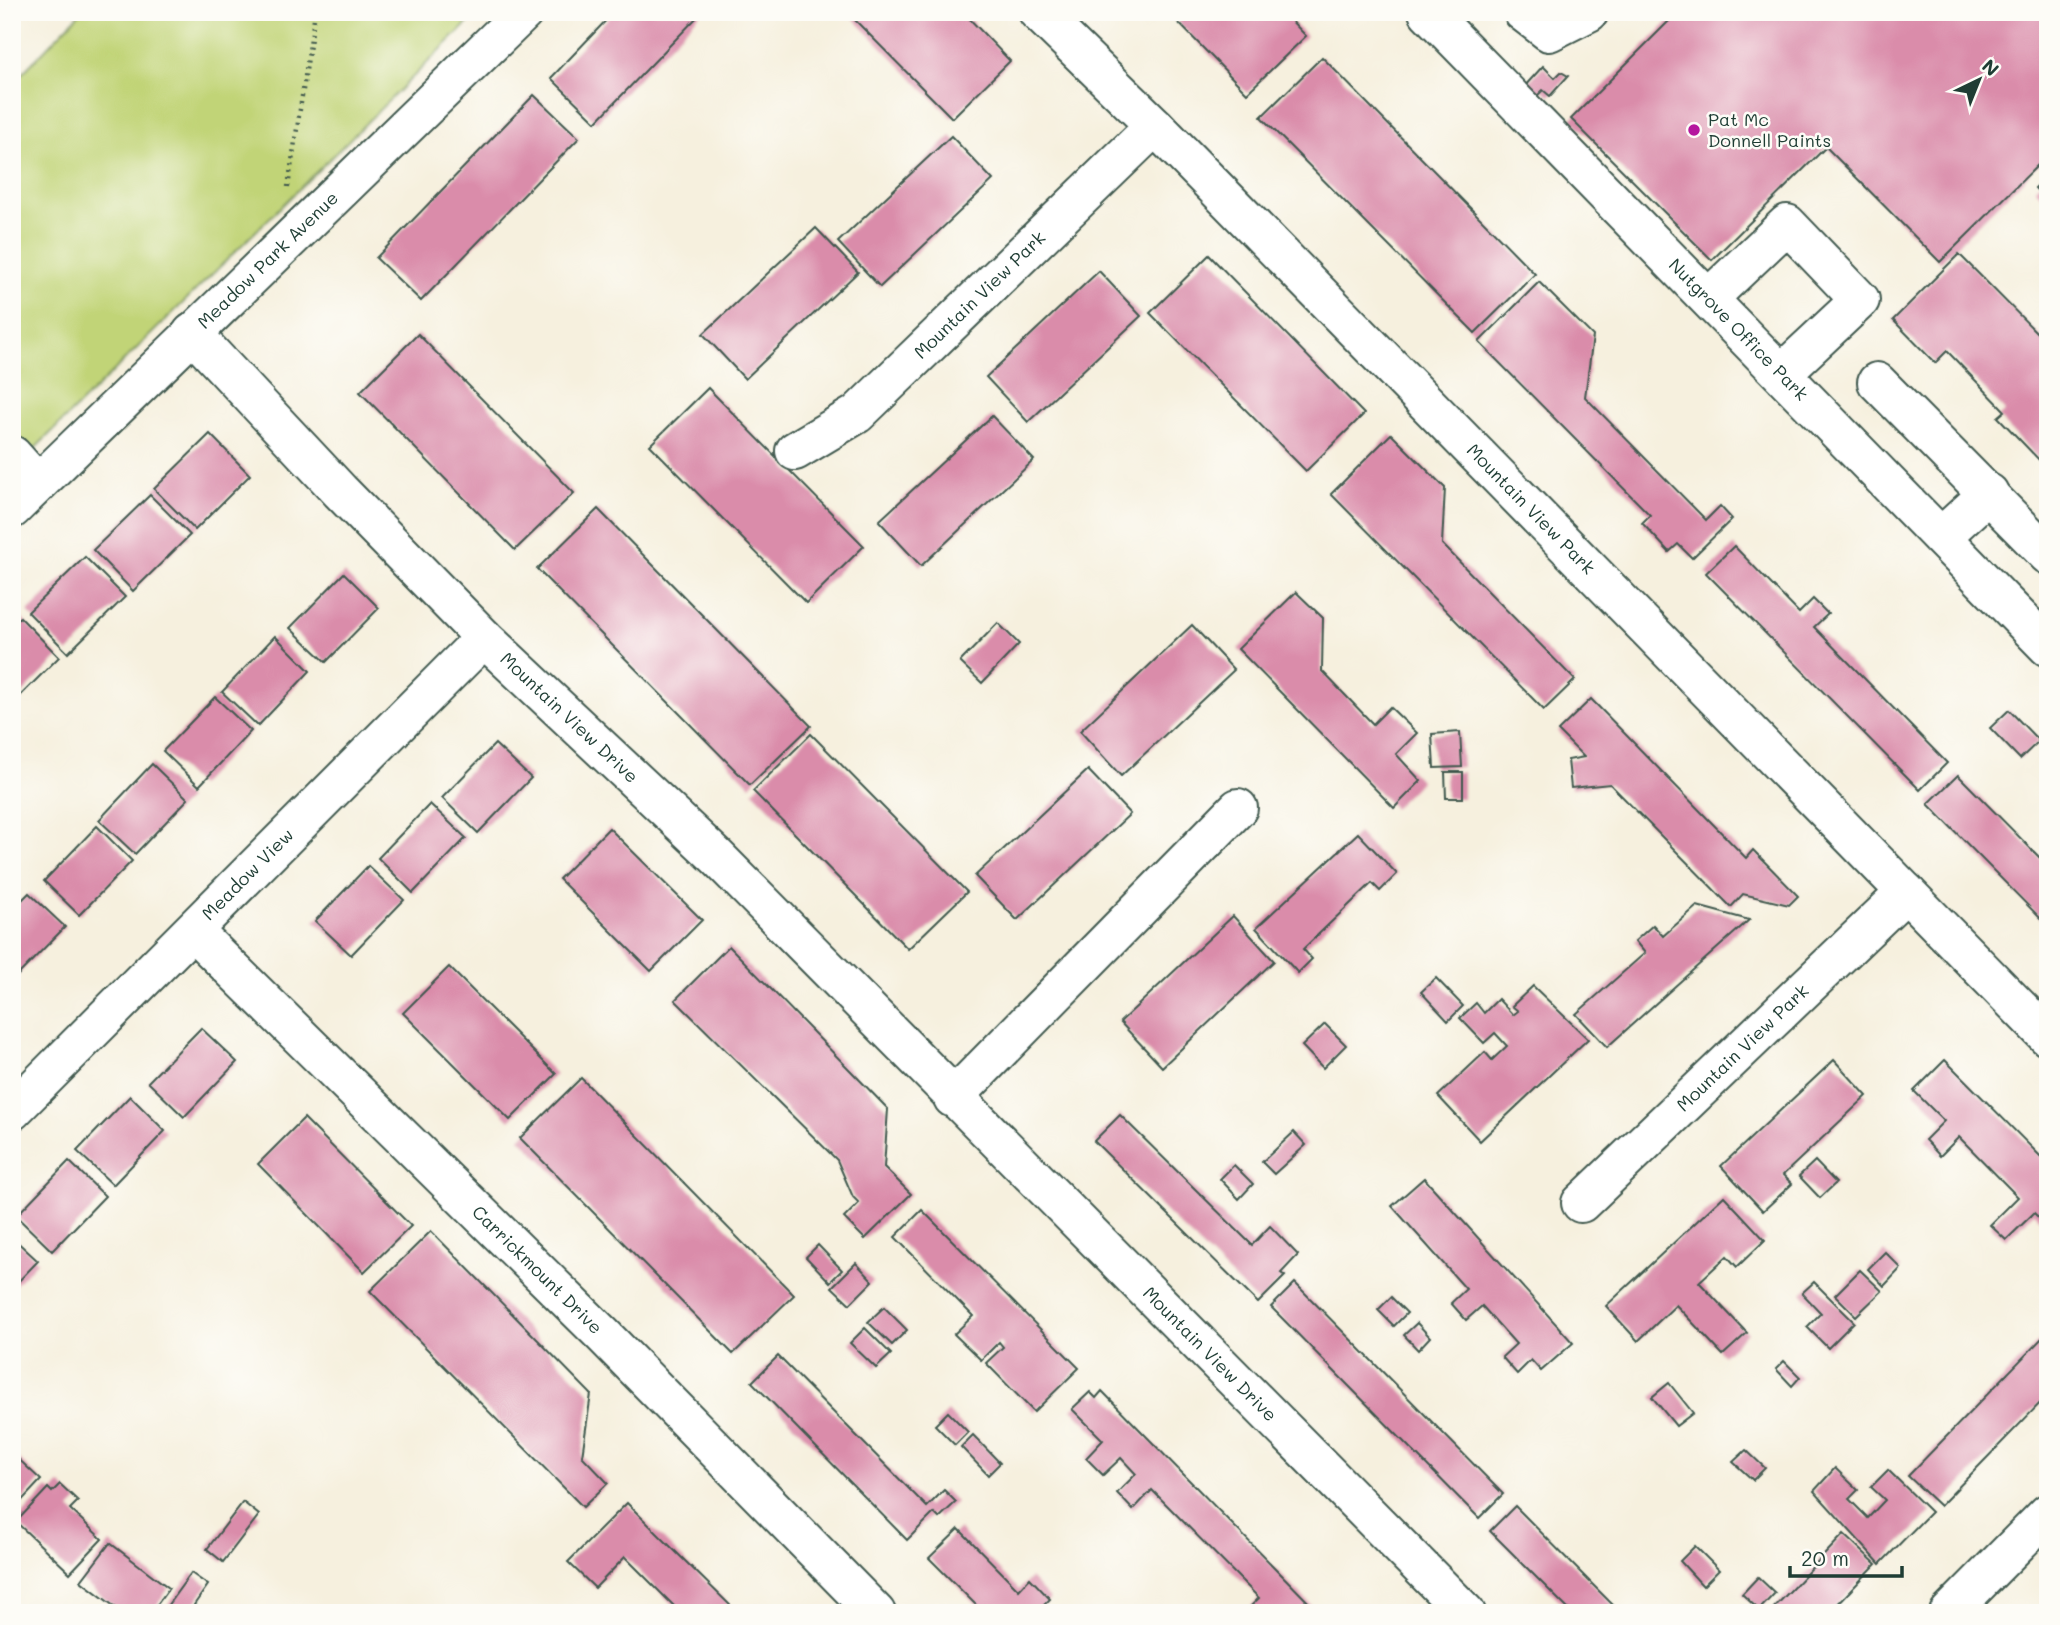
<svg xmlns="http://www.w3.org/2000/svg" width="2060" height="1625" font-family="Mali,sans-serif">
<rect width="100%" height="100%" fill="#fdfcf7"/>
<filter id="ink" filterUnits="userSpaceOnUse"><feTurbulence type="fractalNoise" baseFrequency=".0143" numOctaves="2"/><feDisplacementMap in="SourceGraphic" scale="14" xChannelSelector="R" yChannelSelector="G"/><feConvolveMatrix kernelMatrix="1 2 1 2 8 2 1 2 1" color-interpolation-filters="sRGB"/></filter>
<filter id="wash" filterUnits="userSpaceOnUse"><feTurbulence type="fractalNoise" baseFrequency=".00686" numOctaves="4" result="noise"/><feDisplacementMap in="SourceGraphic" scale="28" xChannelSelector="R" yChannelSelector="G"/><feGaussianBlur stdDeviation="1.57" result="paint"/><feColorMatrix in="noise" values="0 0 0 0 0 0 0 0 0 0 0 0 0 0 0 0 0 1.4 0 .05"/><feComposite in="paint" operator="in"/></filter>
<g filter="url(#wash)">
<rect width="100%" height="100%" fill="#f6f0de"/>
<polygon fill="#c1d477" stroke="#708856" stroke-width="2" points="81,12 479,12 12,471 12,84"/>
<g id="blocks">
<g fill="#da8caa">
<polygon points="614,12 702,12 596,122 551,78"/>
<polygon points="847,12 963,12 1010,61 952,118"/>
<polygon points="1168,12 1283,12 1306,36 1247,93"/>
<polygon points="1678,12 2048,12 2048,155 1940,262 1826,147 1712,260 1571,119"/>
<polygon points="1322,57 1535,274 1475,333 1261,117"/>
<polygon points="1543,66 1555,78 1561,72 1568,76 1550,96 1543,90 1535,98 1523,88"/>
<polygon points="534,95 579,138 421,301 376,258"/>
<polygon points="951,136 993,180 880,287 838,242"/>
<polygon points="2048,175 2048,202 2035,188"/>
<polygon points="816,228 858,272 745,379 703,334"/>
<polygon points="1959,254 2048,344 2048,459 2043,464 1998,417 2005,411 1947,351 1935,363 1893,320"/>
<polygon points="1209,255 1364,414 1306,471 1150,313"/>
<polygon points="1099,271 1141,316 1028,422 986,377"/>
<polygon points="1539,282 1593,336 1585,397 1706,520 1720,506 1732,519 1692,558 1678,544 1669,552 1657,539 1642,523 1650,515 1479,342"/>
<polygon points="418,334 574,493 515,550 360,392"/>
<polygon points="708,388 864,546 806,603 650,445"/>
<polygon points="992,416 1034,460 921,566 879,521"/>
<polygon points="210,434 250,475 195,530 154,489"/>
<polygon points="1391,434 1445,488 1442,544 1575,680 1544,710 1331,494"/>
<polygon points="150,495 190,535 133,591 93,550"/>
<polygon points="598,509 811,726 750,785 537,569"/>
<polygon points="1734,546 1799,613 1813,599 1828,614 1814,627 1947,763 1920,790 1706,573"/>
<polygon points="85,557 125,597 68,653 28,612"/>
<polygon points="344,573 379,608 326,662 290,628"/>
<polygon points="1296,592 1323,618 1322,671 1373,724 1390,707 1417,733 1396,754 1421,781 1394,808 1238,649"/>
<polygon points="20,617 59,657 12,704 12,624"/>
<polygon points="998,623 1019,644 982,683 960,662"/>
<polygon points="1192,625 1234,670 1121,776 1080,731"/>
<polygon points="275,636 310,671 258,726 222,692"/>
<polygon points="215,697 251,731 199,786 163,751"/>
<polygon points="1591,699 1746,858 1753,850 1798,896 1789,905 1743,894 1731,907 1610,784 1571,788 1568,760 1584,757 1558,731"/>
<polygon points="2009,710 2039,741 2020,759 1990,728"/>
<polygon points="1460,732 1462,767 1434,768 1432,734"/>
<polygon points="811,734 967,892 908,949 753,791"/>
<polygon points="495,744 531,778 478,833 442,798"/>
<polygon points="152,764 188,799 135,854 99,820"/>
<polygon points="1088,770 1130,814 1017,920 975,876"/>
<polygon points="1445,772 1463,772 1463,798 1446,798"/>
<polygon points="1958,775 2048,866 2048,926 1928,804"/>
<polygon points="430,804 466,838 413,893 378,858"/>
<polygon points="97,826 132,861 79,915 44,881"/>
<polygon points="609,828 702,920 651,971 559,879"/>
<polygon points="1358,833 1397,874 1380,891 1372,883 1303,949 1312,959 1298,973 1256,928"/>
<polygon points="368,866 404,900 351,955 315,921"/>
<polygon points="29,893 65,927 12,981 12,910"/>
<polygon points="1697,906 1749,920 1607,1047 1576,1014 1645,953 1635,941 1653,925 1663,936"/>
<polygon points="1233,916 1274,961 1162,1067 1120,1022"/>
<polygon points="729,946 888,1109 884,1167 911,1194 865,1239 844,1218 859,1203 853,1197 837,1160 675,1000"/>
<polygon points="449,967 556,1074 510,1120 403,1013"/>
<polygon points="1436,978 1463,1006 1448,1021 1421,992"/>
<polygon points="1533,986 1588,1039 1480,1141 1438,1096 1485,1052 1492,1060 1507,1046 1495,1033 1484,1043 1460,1018 1476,1003 1484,1013 1498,999 1513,1015 1518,1011 1512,1006"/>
<polygon points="1325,1024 1346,1045 1323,1068 1302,1046"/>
<polygon points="201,1028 237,1062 184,1117 148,1082"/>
<polygon points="1834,1060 1867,1096 1783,1175 1792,1184 1763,1211 1721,1166"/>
<polygon points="1945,1060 2048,1164 2048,1227 2034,1213 2006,1240 1990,1225 2018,1197 1959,1137 1940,1156 1925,1140 1944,1121 1914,1091"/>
<polygon points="581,1078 794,1295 733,1354 520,1138"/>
<polygon points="130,1096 165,1131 113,1185 77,1151"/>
<polygon points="1120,1115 1252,1245 1270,1226 1298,1255 1281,1273 1285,1276 1258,1303 1094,1141"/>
<polygon points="304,1118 411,1226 364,1272 258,1164"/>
<polygon points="1294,1132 1306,1145 1274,1174 1262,1162"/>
<polygon points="69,1161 105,1196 52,1251 16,1216"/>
<polygon points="1815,1161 1836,1183 1820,1198 1799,1176"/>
<polygon points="1234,1165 1253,1184 1239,1199 1220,1179"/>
<polygon points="1424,1178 1573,1343 1541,1371 1531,1360 1517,1374 1502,1357 1516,1344 1482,1306 1466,1320 1451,1303 1466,1289 1392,1206"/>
<polygon points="1724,1196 1765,1240 1737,1267 1727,1256 1699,1282 1747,1333 1723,1355 1676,1305 1638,1341 1606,1306"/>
<polygon points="922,1210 1079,1368 1034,1412 986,1363 1003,1347 999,1342 981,1360 954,1334 973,1316 895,1237"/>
<polygon points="431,1231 591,1394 582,1456 608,1483 583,1507 370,1291"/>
<polygon points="12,1237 38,1261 12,1288"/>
<polygon points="818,1245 842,1270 830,1282 806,1257"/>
<polygon points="1885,1252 1901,1268 1884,1286 1868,1269"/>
<polygon points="856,1263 873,1281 850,1304 832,1287"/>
<polygon points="1860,1270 1882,1291 1856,1316 1835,1295"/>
<polygon points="1814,1282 1854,1322 1828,1348 1807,1327 1821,1313 1802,1293"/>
<polygon points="1295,1283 1503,1494 1479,1518 1271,1307"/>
<polygon points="1391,1297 1407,1313 1394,1326 1378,1310"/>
<polygon points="884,1307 907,1330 892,1345 868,1322"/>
<polygon points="1417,1323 1430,1337 1418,1350 1404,1335"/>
<polygon points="865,1328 891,1354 876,1368 850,1343"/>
<polygon points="2048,1332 2048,1395 1940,1506 1908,1476"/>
<polygon points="778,1356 927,1507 944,1490 956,1502 939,1518 934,1513 907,1540 752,1382"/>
<polygon points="1784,1361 1800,1377 1792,1386 1776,1369"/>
<polygon points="1669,1383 1693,1413 1676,1426 1652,1397"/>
<polygon points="1102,1391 1317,1611 1316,1613 1244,1613 1259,1598 1152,1490 1133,1510 1117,1493 1136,1474 1121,1458 1103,1475 1086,1458 1103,1440 1072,1409 1090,1392 1096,1398"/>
<polygon points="948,1412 968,1432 955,1445 935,1425"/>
<polygon points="973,1435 1000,1463 988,1475 961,1447"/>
<polygon points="1746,1450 1765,1468 1753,1480 1733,1462"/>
<polygon points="12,1453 41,1480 12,1511"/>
<polygon points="1835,1468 1858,1490 1849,1499 1868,1518 1885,1500 1871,1487 1888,1470 1931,1512 1880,1564 1814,1491"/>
<polygon points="60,1484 78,1501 70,1509 102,1539 70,1573 16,1522 48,1488 52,1492"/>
<polygon points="243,1502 259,1515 223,1562 207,1549"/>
<polygon points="627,1503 679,1555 738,1613 681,1613 625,1557 595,1588 568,1562"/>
<polygon points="1515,1506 1593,1585 1621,1613 1572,1613 1490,1531"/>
<polygon points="959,1529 1019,1590 1030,1578 1050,1599 1040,1609 1043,1613 983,1612 929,1558"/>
<polygon points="1844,1534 1876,1564 1829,1613 1769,1613"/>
<polygon points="110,1543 169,1588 151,1613 123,1613 81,1581"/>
<polygon points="1695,1546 1719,1570 1703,1586 1680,1561"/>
<polygon points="191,1573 208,1585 194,1605 205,1613 162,1613"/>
<polygon points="1758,1577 1775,1593 1759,1610 1742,1594"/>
</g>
</g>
</g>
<g filter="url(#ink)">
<use href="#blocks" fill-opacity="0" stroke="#3f584e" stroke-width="2"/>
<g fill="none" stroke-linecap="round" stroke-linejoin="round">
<g stroke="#3f584e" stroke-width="42">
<g id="minor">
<path id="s1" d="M1038,12L1155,126L2048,1037"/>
<path id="s2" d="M1428,12L2048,647"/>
<polyline points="1523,12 1549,32 1589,12"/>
<polyline points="1709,298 1787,224 1860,300 1782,373"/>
<path id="s3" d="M192,333L340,491L484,638L717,857L1466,1613"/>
<polyline points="1877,382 2048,555"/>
<path id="s4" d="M795,451L857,414L1155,126"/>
<polyline points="12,455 37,483"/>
<path id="s5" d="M12,509L524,12"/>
<polyline points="1941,537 1989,493"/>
<path id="s6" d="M193,931L603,1335L876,1613"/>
<polyline points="953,1098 1238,808"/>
<path id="s7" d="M12,1111L484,638"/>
<path id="s8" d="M1581,1203L1906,892"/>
<polyline points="1949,1613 2048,1513"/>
</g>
</g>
<polyline stroke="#3f584e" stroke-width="4.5" stroke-dasharray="2 5" stroke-linecap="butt" points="288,187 315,12"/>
<use href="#minor" stroke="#fff" stroke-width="38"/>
</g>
</g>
<circle fill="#b5179e" stroke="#fdfcf7" stroke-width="2.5" cx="1694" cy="130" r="7"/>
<g text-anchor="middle" stroke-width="5" stroke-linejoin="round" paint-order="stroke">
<g font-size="18" fill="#1f3d34" stroke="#fdfcf7" text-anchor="start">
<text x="1708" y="126">Pat Mc<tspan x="1708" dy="21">Donnell Paints</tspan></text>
</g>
<g font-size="18" fill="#1f3d34" stroke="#fdfcf7">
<text dy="6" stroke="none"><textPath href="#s5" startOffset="357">Meadow Park Avenue</textPath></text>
<text dy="6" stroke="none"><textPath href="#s4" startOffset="243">Mountain View Park</textPath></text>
<text dy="6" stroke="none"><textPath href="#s2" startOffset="444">Nutgrove Office Park</textPath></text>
<text dy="6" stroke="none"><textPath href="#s1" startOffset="700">Mountain View Park</textPath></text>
<text dy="6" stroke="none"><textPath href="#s3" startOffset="539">Mountain View Drive</textPath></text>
<text dy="6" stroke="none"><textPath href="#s7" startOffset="334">Meadow View</textPath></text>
<text dy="6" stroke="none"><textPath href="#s8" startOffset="224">Mountain View Park</textPath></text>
<text dy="6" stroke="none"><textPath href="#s6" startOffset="483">Carrickmount Drive</textPath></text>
<text dy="6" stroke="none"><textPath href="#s3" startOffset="1442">Mountain View Drive</textPath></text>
</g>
</g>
<rect width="2060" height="1625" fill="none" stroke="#fdfcf7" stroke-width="42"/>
<g transform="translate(1979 80) rotate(43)" stroke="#fdfcf7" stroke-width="5" paint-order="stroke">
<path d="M0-5L12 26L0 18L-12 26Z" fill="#1f3d34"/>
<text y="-10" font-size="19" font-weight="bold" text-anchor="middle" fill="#1f3d34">N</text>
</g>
<path d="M1790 1566v10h112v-10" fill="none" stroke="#1f3d34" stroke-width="3.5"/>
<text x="1801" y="1566" font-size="21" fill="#1f3d34" stroke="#fdfcf7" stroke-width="5" paint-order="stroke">20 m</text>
</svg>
